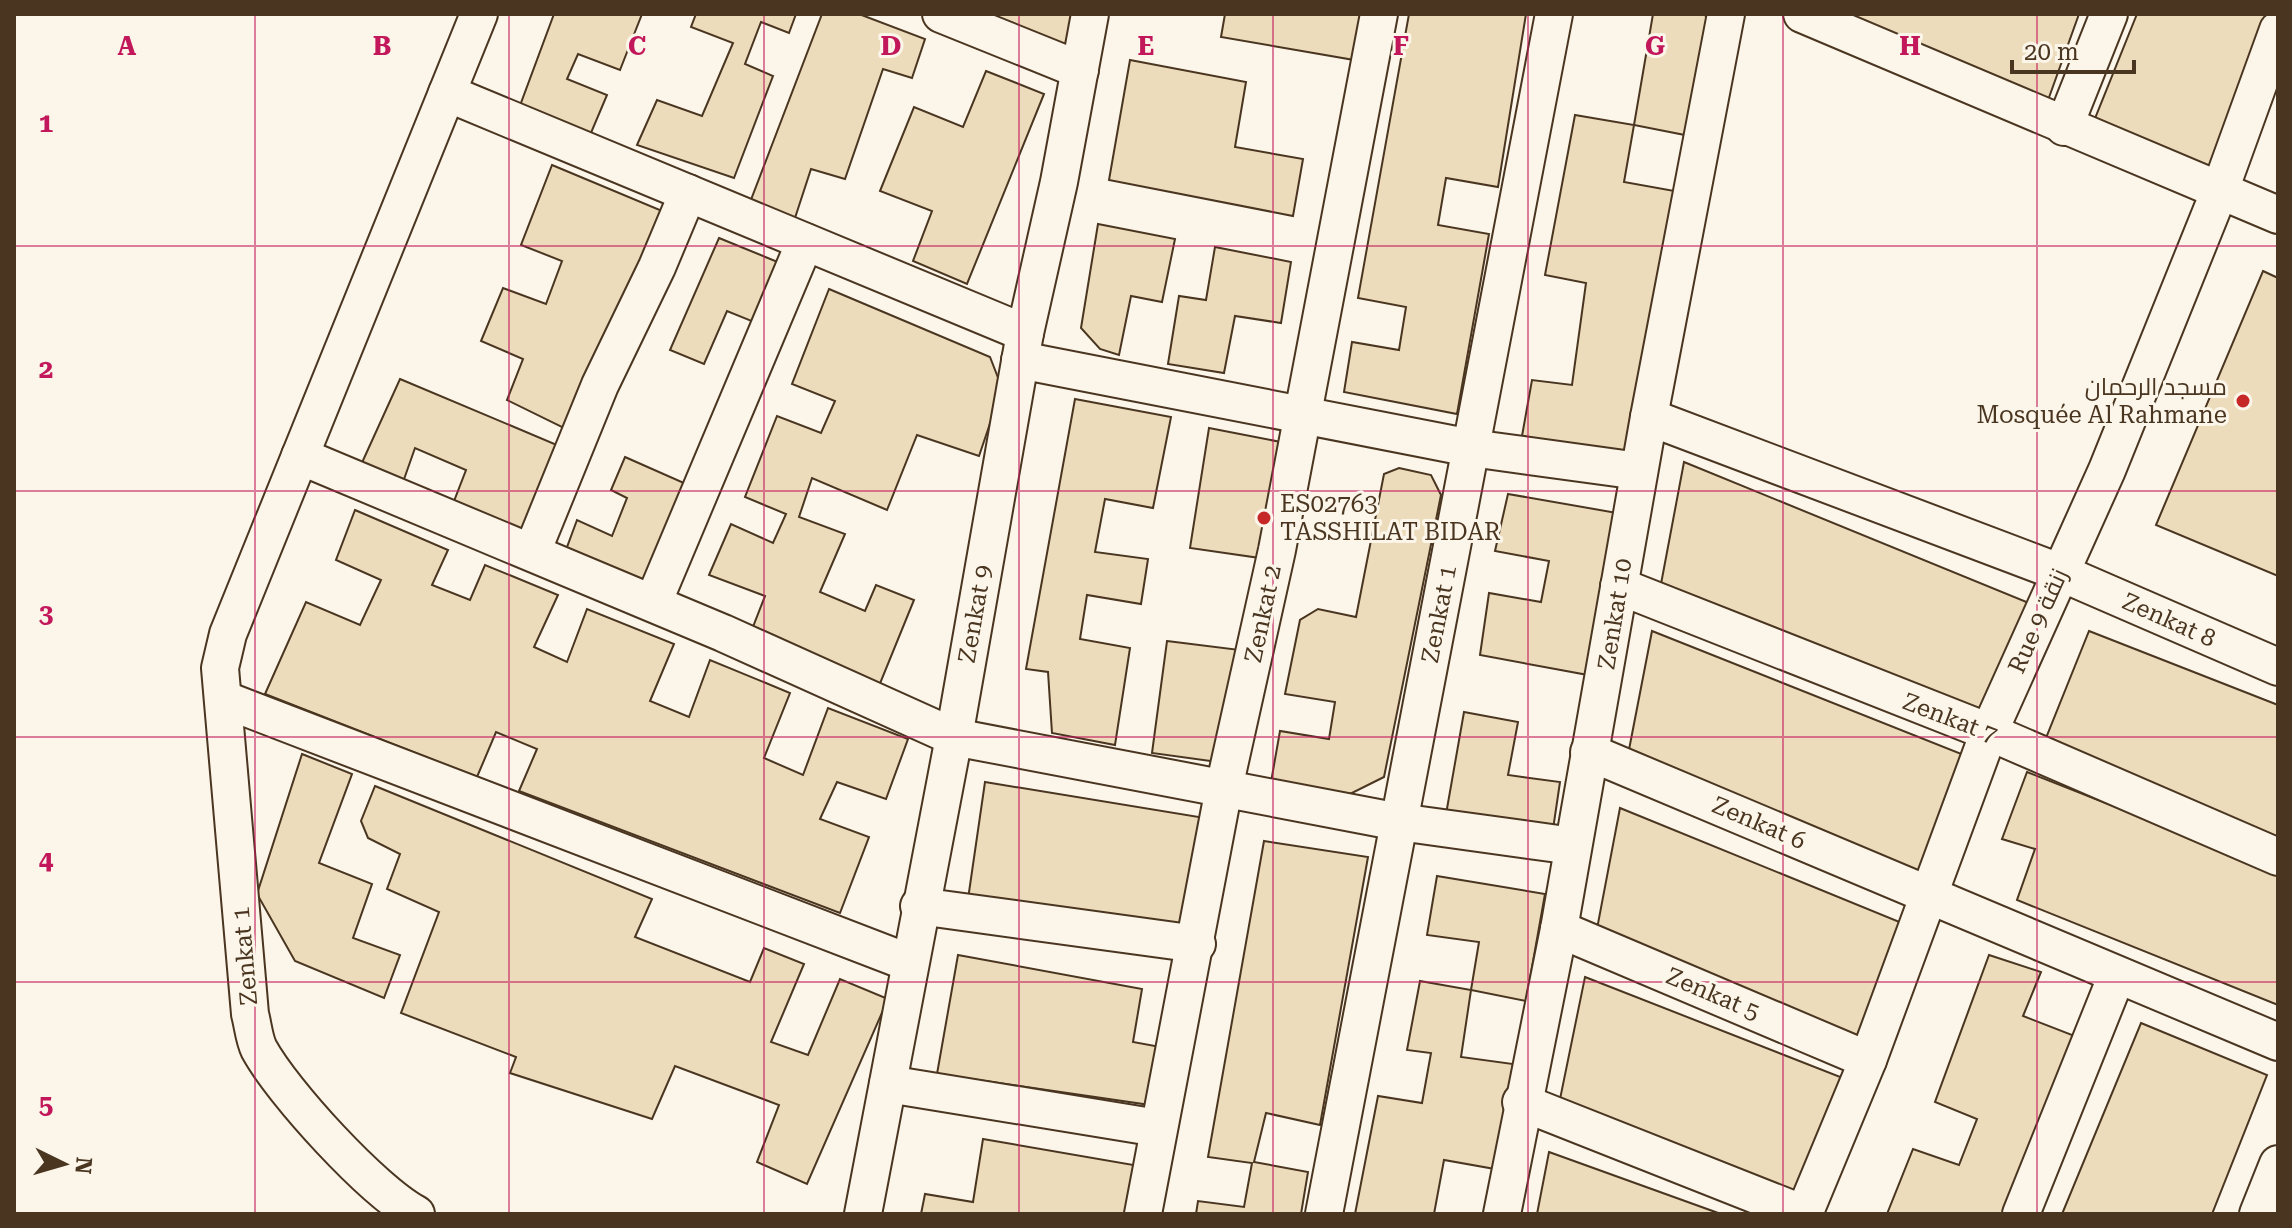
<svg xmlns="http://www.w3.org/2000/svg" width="2292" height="1228" font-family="'Roboto Serif',Cairo,serif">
<rect width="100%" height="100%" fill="#fbf6e9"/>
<g fill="#ecdcbc" stroke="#4a3520" stroke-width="2">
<polygon points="554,14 642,14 620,70 578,54 567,79 607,95 588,140 518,111"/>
<polygon points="696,14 796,14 789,33 761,22 745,64 773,76 734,178 637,145 657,100 702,116 733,43 691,27"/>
<polygon points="822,14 859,14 925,39 912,78 883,69 845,179 811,169 794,221 749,205"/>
<polygon points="976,14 1076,14 1063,50"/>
<polygon points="1225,14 1369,14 1360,61 1221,37"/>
<polygon points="1409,14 1526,14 1498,187 1446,178 1438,225 1489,234 1457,414 1344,392 1352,342 1399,350 1406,307 1358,298"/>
<polygon points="1653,14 1704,14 1711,22 1690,136 1634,125"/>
<polygon points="1830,14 2079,14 2047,103"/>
<polygon points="2137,14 2274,14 2215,169 2094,121"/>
<polygon points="1130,60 1246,82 1235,147 1303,159 1293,216 1109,180"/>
<polygon points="986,71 1044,94 967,284 913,261 932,211 880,191 914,107 963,127"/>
<polygon points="1575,115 1634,125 1624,182 1680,192 1631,456 1522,436 1532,380 1572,385 1586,283 1545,275"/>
<polygon points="552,165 667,213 574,433 507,400 523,359 481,341 503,288 546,304 562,261 521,245"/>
<polygon points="1098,224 1175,239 1162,302 1131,296 1119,355 1100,349 1081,328"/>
<polygon points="719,238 790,267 764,326 727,311 704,364 670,350"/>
<polygon points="1215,247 1291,262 1281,323 1235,316 1224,373 1168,364 1179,296 1206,300"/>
<polygon points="2263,271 2278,278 2278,576 2156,525"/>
<polygon points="829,289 990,357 1002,388 979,456 917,435 887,510 812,478 799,517 845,534 820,592 865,611 876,585 914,600 879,686 751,632 765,596 709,575 731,524 773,543 786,514 745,497 777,416 821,433 835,401 792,384"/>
<polygon points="400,379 564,448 527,541 451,509 466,470 415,448 402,485 360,467"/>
<polygon points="1075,399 1171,417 1153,508 1105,499 1095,552 1148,559 1141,604 1087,595 1080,639 1130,648 1115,745 1052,733 1048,672 1026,669"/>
<polygon points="1209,428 1286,443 1267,559 1190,548"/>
<polygon points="625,457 693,487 649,593 563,558 577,520 612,536 627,498 611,490"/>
<polygon points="1684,462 2029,603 1982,714 1661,584"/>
<polygon points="1399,468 1431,475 1441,495 1384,777 1344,797 1271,782 1280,731 1329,739 1335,702 1285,694 1300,620 1318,609 1356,617 1384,474"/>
<polygon points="1508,494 1617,513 1588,675 1480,655 1489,593 1541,602 1549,561 1495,551"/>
<polygon points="355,510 448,550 432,585 470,600 485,565 558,595 534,647 567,662 587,609 674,644 650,701 689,717 710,660 790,693 764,758 803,775 828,708 908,739 886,799 837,782 820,819 869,837 840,913 519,791 537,749 496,732 477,777 265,694 306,602 360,625 381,580 336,560"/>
<polygon points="1652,631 1969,757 1922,882 1627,760"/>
<polygon points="2089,631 2278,705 2278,845 2042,748"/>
<polygon points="1167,641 1240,650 1225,763 1152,753"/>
<polygon points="1464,712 1518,722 1508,775 1560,782 1552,836 1445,820"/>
<polygon points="302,754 352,774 319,863 372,884 353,938 400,955 384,998 295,961 257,894"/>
<polygon points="2027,772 2278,871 2278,1005 2017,900 2035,849 2002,839"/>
<polygon points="985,782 1211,819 1191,938 967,906"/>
<polygon points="375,786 652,899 635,937 750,982 764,948 804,964 771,1042 808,1055 840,979 888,999 807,1184 757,1162 779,1105 675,1066 652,1119 510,1073 516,1057 401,1013 439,912 387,889 400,854 368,838 361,821"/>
<polygon points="1620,808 1902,923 1858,1037 1596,934"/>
<polygon points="1264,841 1368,857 1320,1125 1266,1113 1254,1162 1308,1172 1301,1214 1196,1214 1198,1201 1244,1207 1252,1163 1208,1157"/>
<polygon points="1437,876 1545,894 1526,1001 1471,990 1479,942 1427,935"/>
<polygon points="958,955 1142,989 1133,1042 1166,1048 1157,1106 937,1074"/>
<polygon points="1989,955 2041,972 2023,1016 2085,1040 2012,1214 1887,1214 1913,1149 1959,1165 1977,1119 1935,1102"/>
<polygon points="1585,977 1848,1080 1801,1193 1559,1104"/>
<polygon points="1420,981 1471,990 1461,1057 1513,1064 1495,1169 1444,1160 1434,1214 1355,1214 1378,1096 1422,1103 1431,1053 1407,1050"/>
<polygon points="2141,1023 2267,1075 2212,1214 2062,1214"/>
<polygon points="983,1139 1145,1167 1138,1214 921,1214 925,1194 973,1202"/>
<polygon points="1549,1152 1721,1214 1537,1214"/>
</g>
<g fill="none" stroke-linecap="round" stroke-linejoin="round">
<g stroke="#4a3520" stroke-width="40">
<g id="minor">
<polyline points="941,14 1080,70"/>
<polyline points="1802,14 2278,215"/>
<polyline points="447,93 1025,333"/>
<polyline points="2064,127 2109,14"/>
<polyline points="1020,360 1471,448 1639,471"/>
<polyline points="1649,417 2059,572 2278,667"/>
<polyline points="300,456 723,633 954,737 1399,822 1573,846"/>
<polyline points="532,552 600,385 657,267 688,193"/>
<polyline points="1619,586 1989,732 2278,857"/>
<polyline points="653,603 805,242"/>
<polyline points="223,699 910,963"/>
<polyline points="1589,752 2278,1042"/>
<polyline points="919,906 1197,944"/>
<polyline points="1559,929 1868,1060"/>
<polyline points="888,1084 1158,1128"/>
<polyline points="1521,1102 1804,1214"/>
<path d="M416,1214C373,1191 283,1093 259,1049C254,1039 253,1025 250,1014L220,668L228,634L479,14"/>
<polyline points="863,1214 954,737 1025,333 1059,182 1090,14"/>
<polyline points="1143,1214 1224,788 1277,550 1379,14"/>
<polyline points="1324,1214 1554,14"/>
<polyline points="1502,1214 1559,929 1649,417 1726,14"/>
<polyline points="1804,1214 1868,1060 1989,732 2107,470 2220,190 2278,30"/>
<polyline points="2021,1214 2117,975"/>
<polyline points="2258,1214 2278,1164"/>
</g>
</g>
<use href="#minor" stroke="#fbf6e9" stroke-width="36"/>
</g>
<path fill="none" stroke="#c2185b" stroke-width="2" stroke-opacity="0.55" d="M255,14V1214M509,14V1214M764,14V1214M1019,14V1214M1273,14V1214M1528,14V1214M1783,14V1214M2037,14V1214M14,246H2278M14,491H2278M14,737H2278M14,982H2278"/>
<g fill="#c62828" stroke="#fbf6e9" stroke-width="3">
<circle cx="2243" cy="401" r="8"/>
<circle cx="1264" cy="518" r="8"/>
</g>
<g text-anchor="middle" stroke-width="6" stroke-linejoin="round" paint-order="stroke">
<g font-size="24" fill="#4a3520" stroke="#fbf6e9" text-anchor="end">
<text x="2227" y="395">مسجد الرحمان<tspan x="2227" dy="28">Mosquée Al Rahmane</tspan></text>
<text x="1280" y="512" text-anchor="start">ES02763<tspan x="1280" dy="28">TASSHILAT BIDAR</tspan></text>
</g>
<g font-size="24" fill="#4a3520" stroke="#fbf6e9">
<text transform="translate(975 614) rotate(-80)" y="8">Zenkat 9</text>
<text transform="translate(1263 614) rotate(-78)" y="8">Zenkat 2</text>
<text transform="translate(1439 614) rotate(-79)" y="8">Zenkat 1</text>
<text transform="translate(1615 614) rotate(-81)" y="8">Zenkat 10</text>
<text transform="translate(2169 620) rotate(24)" y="8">Zenkat 8</text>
<text transform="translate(2038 621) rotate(-66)" y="8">Rue 9 زنقة</text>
<text transform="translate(1950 718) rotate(21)" y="8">Zenkat 7</text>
<text transform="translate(1759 823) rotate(23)" y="8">Zenkat 6</text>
<text transform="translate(245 956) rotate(-95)" y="8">Zenkat 1</text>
<text transform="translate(1713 994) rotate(23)" y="8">Zenkat 5</text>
</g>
</g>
<g font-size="26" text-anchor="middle" font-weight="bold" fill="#c2185b" stroke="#fbf6e9" stroke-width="6" stroke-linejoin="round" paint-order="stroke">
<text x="127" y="55">A</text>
<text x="382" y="55">B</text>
<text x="637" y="55">C</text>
<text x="891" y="55">D</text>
<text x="1146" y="55">E</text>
<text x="1401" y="55">F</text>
<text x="1655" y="55">G</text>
<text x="1910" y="55">H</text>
<text x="46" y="132">1</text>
<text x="46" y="378">2</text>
<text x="46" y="623">3</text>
<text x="46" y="869">4</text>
<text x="46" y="1114">5</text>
</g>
<rect width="2292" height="1228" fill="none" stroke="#4a3520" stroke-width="32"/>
<g transform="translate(64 1164) rotate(95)" stroke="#fbf6e9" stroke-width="6" paint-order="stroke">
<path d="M0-6L14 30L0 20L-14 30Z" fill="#4a3520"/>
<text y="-12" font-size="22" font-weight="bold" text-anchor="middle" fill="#4a3520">N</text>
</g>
<path d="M2012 60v12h122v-12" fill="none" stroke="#4a3520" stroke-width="4"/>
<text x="2024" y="60" font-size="24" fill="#4a3520" stroke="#fbf6e9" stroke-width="6" paint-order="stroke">20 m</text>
</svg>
